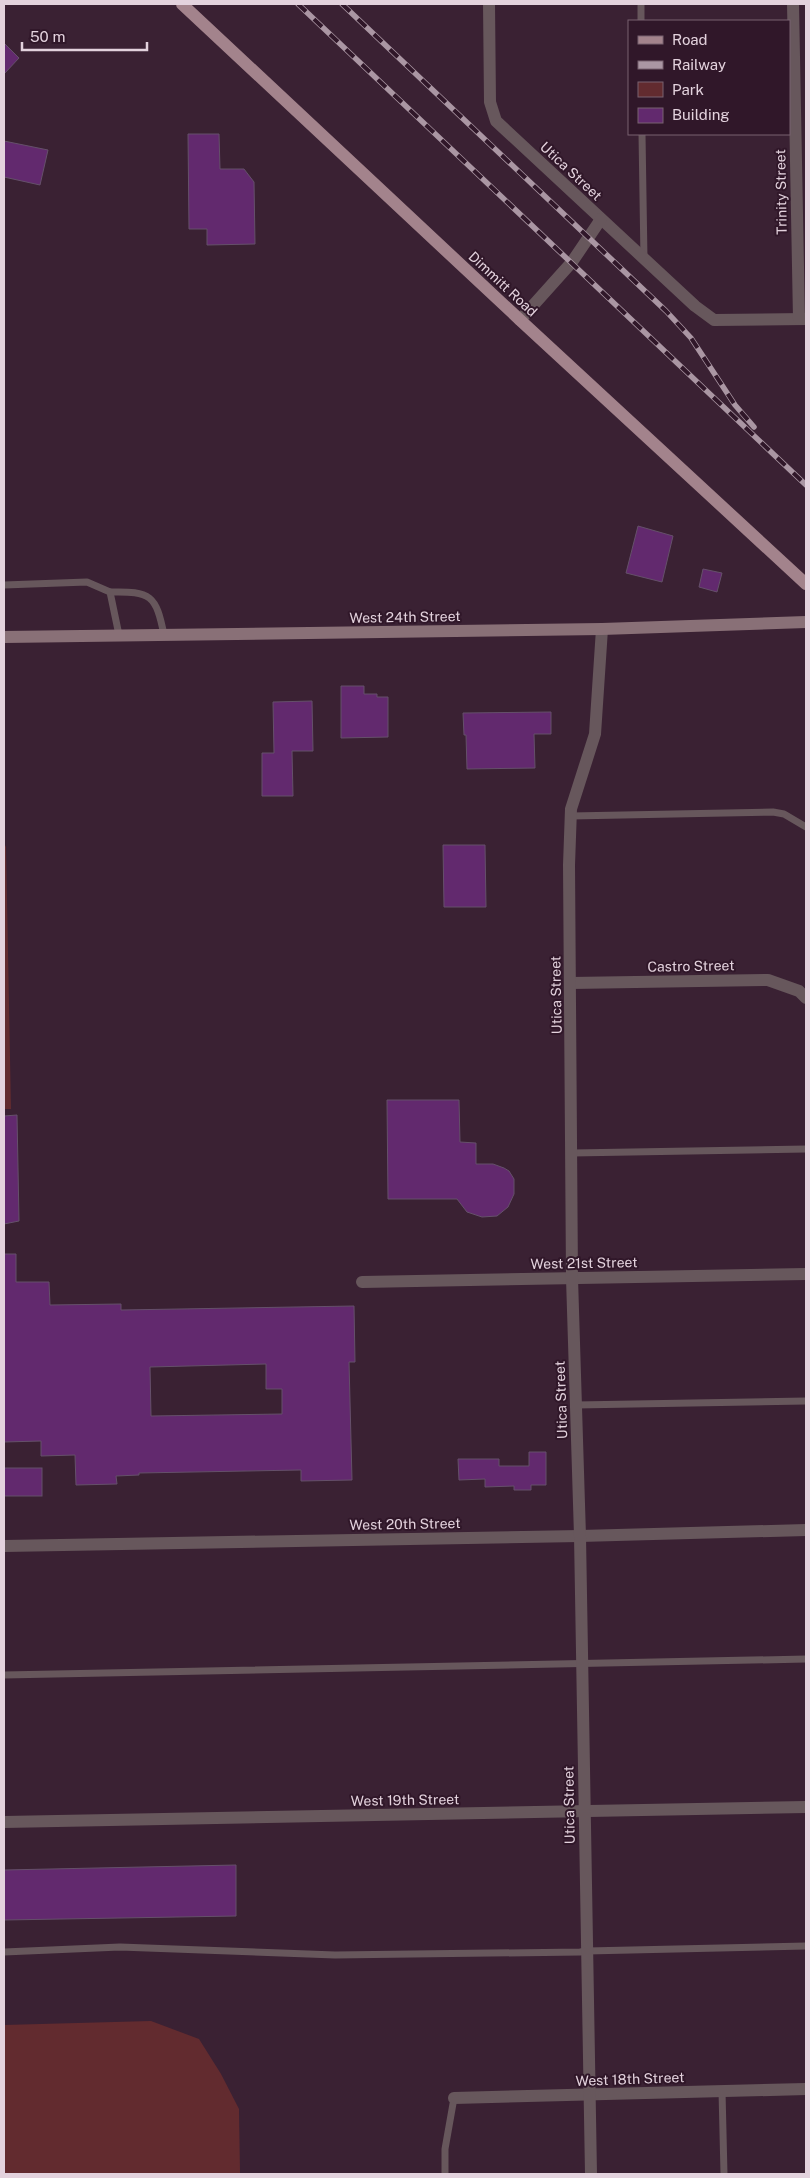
<svg xmlns="http://www.w3.org/2000/svg" width="810" height="2178" font-family="'Public Sans',sans-serif">
<rect width="100%" height="100%" fill="#3a2133"/>
<g fill="#622b2f">
<polygon points="4,843 6,847 11,1109 4,1109"/>
<polygon points="151,2021 199,2039 221,2074 239,2109 240,2174 4,2174 4,2025"/>
</g>
<g fill="#62296e" stroke="#65506a" fill-rule="evenodd">
<polygon points="4,43 19,58 4,74"/>
<polygon points="188,134 219,134 220,169 244,169 254,182 255,244 207,245 207,229 189,229"/>
<polygon points="4,141 48,150 40,185 4,177"/>
<polygon points="638,526 673,536 662,582 626,573"/>
<polygon points="703,569 722,573 717,592 699,587"/>
<polygon points="341,686 364,686 364,694 377,694 377,697 388,697 388,737 341,738"/>
<polygon points="312,701 313,751 292,751 293,796 262,796 262,753 274,753 273,702"/>
<polygon points="551,712 551,734 534,734 535,768 467,769 466,735 464,735 463,713"/>
<polygon points="443,845 485,845 486,907 444,907"/>
<polygon points="387,1100 459,1100 460,1142 476,1143 476,1164 493,1164 504,1168 509,1171 514,1179 514,1194 508,1207 497,1216 482,1217 467,1212 457,1199 388,1199"/>
<polygon points="17,1115 19,1221 4,1224 4,1116"/>
<path d="M4,1254H16V1282H49L50,1305L121,1304V1310L354,1306L355,1362H349L352,1480L301,1481V1470L139,1473V1475L116,1476L117,1484L76,1485L75,1455L41,1456V1441L4,1442ZM266,1364V1389H282V1414L151,1416L150,1367Z"/>
<polygon points="529,1452 546,1452 546,1485 531,1485 531,1490 514,1490 514,1486 485,1487 485,1479 459,1480 458,1459 499,1459 499,1466 529,1466"/>
<rect x="4" y="1468" width="38" height="28"/>
<polygon points="236,1865 236,1916 4,1920 4,1870"/>
</g>
<g fill="none" stroke-linecap="round" stroke-linejoin="round">
<g stroke="#67575c" stroke-width="7">
<polyline points="641,4 641,21"/>
<polyline points="642,134 644,259"/>
<polyline points="4,585 87,582 110,592 119,635"/>
<path d="M110,592C151,591 156,595 164,635"/>
<polyline points="571,816 773,812 784,814 806,827"/>
<polyline points="572,1153 806,1149"/>
<polyline points="576,1405 806,1401"/>
<polyline points="4,1675 806,1659"/>
<polyline points="4,1952 120,1947 335,1955 580,1952 587,1951 806,1946"/>
<polyline points="722,2091 724,2174"/>
<polyline points="445,2174 445,2149 454,2098"/>
</g>
<g stroke="#67575c" stroke-width="12">
<polyline points="489,4 490,102 496,121 695,306 714,320 806,319"/>
<polyline points="793,4 799,319"/>
<polyline points="520,320 572,262 601,219"/>
<polyline points="571,983 768,980 799,991 806,998"/>
<polyline points="362,1282 806,1274"/>
<polyline points="4,1546 580,1536 806,1530"/>
<polyline points="4,1822 806,1807"/>
<polyline points="454,2098 806,2089"/>
<polyline points="591,2174 580,1536 572,1278 569,865 571,809 595,734 602,629"/>
</g>
<polyline stroke="#897077" stroke-width="12" points="4,637 602,629 806,622"/>
<polyline stroke="#a3838c" stroke-width="12" points="182,4 520,320 806,584"/>
<g stroke="#aa96a3" stroke-width="5.5">
<g id="rail">
<polyline points="298,4 806,485"/>
<polyline points="342,4 666,311 691,338 735,405 754,427"/>
</g>
</g>
<use href="#rail" stroke="#301729" stroke-width="4" stroke-dasharray="11" stroke-linecap="butt"/>
</g>
<g text-anchor="middle" stroke-width="4" stroke-linejoin="round" paint-order="stroke">
<g font-size="14" fill="#e3d2dd" stroke="#301729">
<text transform="translate(571 171) rotate(43)" y="5">Utica Street</text>
<text transform="translate(781 192) rotate(-91)" y="5">Trinity Street</text>
<text transform="translate(503 284) rotate(43)" y="5">Dimmitt Road</text>
<text transform="translate(405 617) rotate(-1)" y="5">West 24th Street</text>
<text transform="translate(691 966) rotate(-1)" y="5">Castro Street</text>
<text transform="translate(556 995) rotate(-91)" y="5">Utica Street</text>
<text transform="translate(584 1263) rotate(-1)" y="5">West 21st Street</text>
<text transform="translate(561 1400) rotate(-92)" y="5">Utica Street</text>
<text transform="translate(405 1524) rotate(-1)" y="5">West 20th Street</text>
<text transform="translate(405 1800) rotate(-1)" y="5">West 19th Street</text>
<text transform="translate(569 1805) rotate(-91)" y="5">Utica Street</text>
<text transform="translate(630 2079) rotate(-2)" y="5">West 18th Street</text>
</g>
</g>
<rect width="810" height="2178" fill="none" stroke="#e3d2dd" stroke-width="10"/>
<rect x="628" y="20" width="162" height="115" fill="#301729" stroke="#786271"/>
<rect x="638" y="36" width="25" height="8" fill="#a3838c" stroke="#786271"/>
<text x="672" y="45" font-size="15" fill="#e3d2dd">Road</text>
<rect x="638" y="61" width="25" height="8" fill="#aa96a3" stroke="#786271"/>
<text x="672" y="70" font-size="15" fill="#e3d2dd">Railway</text>
<rect x="638" y="82" width="25" height="15" fill="#622b2f" stroke="#786271"/>
<text x="672" y="95" font-size="15" fill="#e3d2dd">Park</text>
<rect x="638" y="108" width="25" height="15" fill="#62296e" stroke="#786271"/>
<text x="672" y="120" font-size="15" fill="#e3d2dd">Building</text>
<path d="M22 42v8h125v-8" fill="none" stroke="#e3d2dd" stroke-width="2.5"/>
<text x="30" y="42" font-size="15" fill="#e3d2dd" stroke="#301729" stroke-width="4" paint-order="stroke">50 m</text>
</svg>
